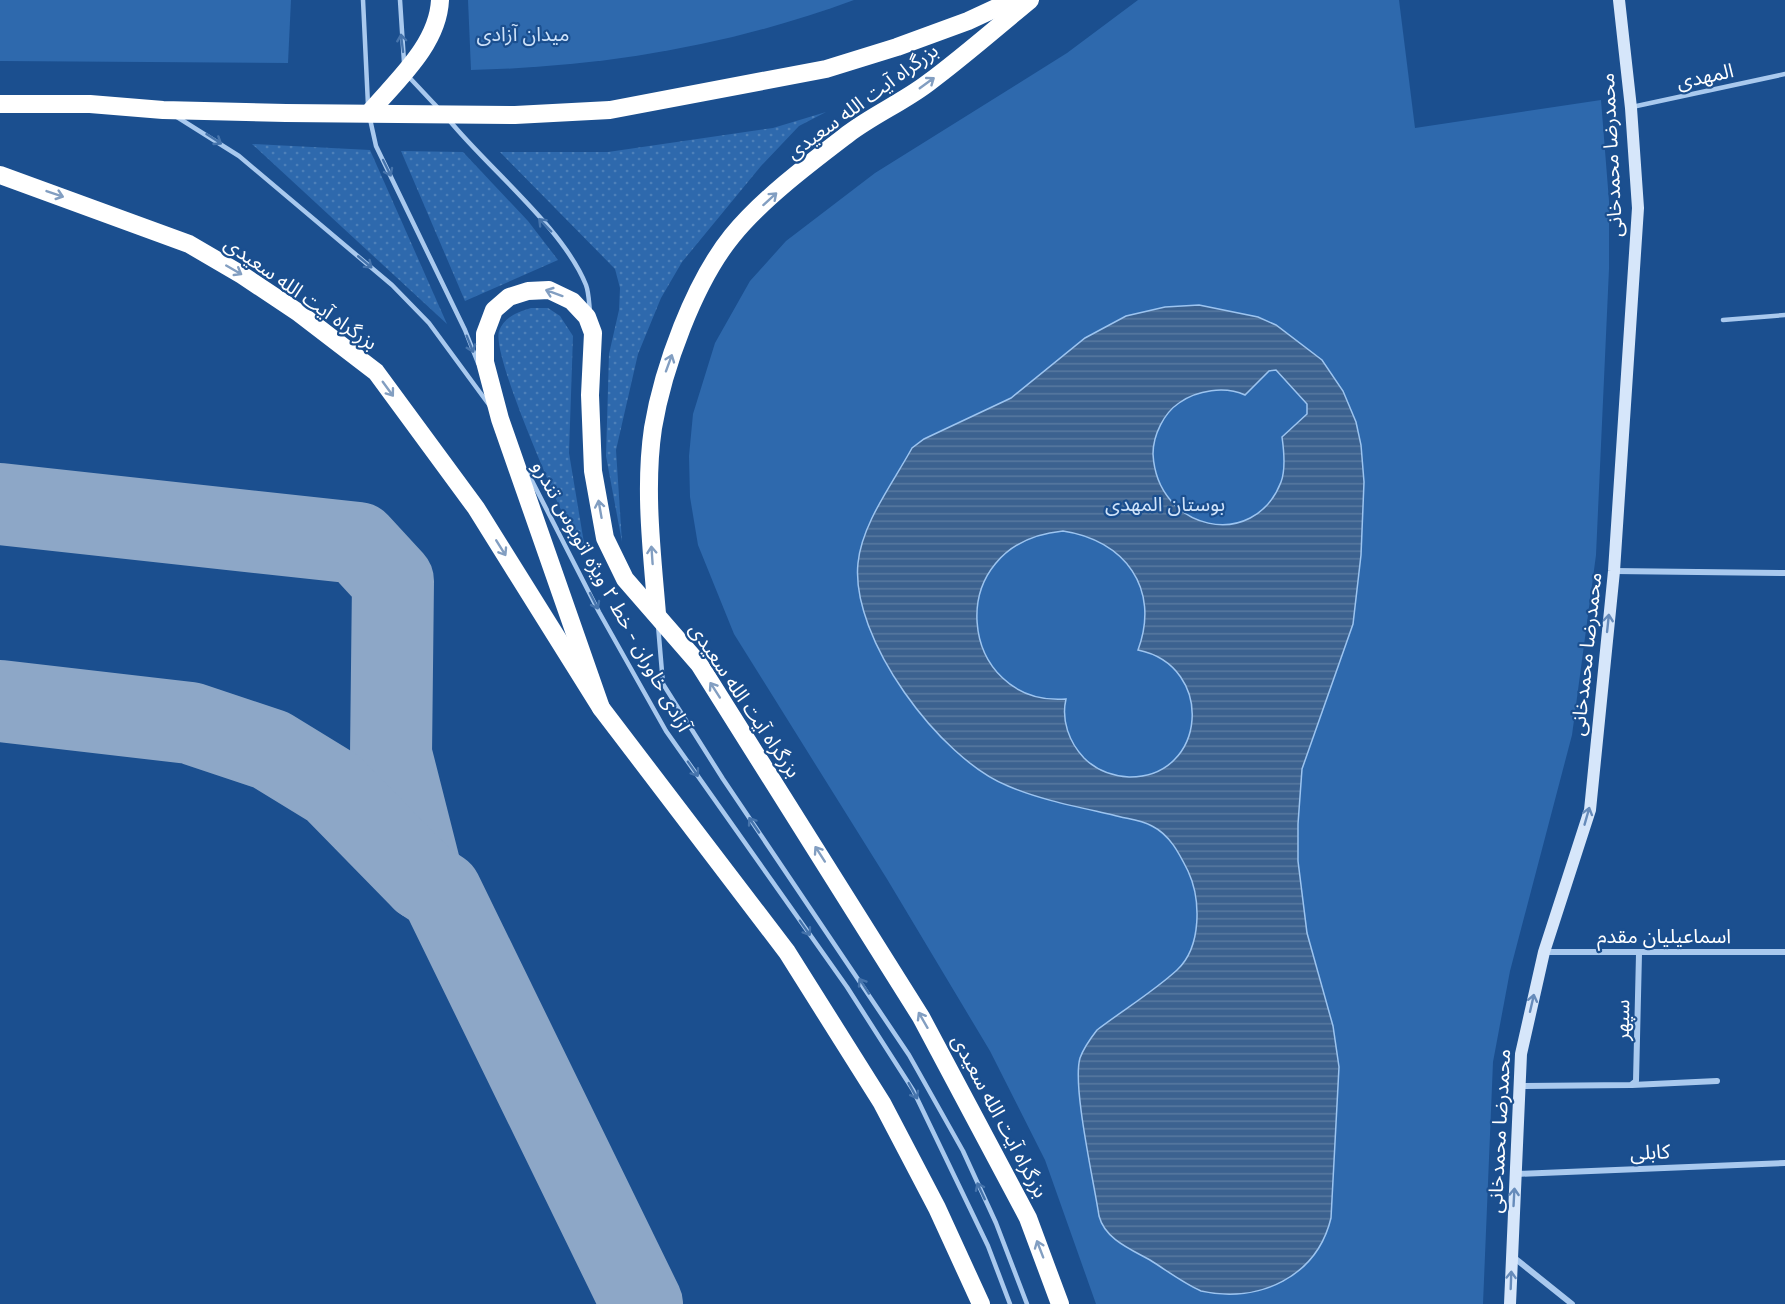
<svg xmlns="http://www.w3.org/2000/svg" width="1785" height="1304" font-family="'Nunito Sans','Noto Sans Arabic',sans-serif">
<defs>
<pattern id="grass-dots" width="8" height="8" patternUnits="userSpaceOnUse" patternTransform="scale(1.5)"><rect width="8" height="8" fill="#2e69ad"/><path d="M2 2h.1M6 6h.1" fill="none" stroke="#4d80b9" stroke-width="1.8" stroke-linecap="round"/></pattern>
<pattern id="water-rules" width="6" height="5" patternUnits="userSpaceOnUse" patternTransform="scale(1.5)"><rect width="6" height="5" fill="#3c6290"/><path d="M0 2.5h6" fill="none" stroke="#597aa1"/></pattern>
</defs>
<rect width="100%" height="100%" fill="#1b4f8f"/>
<g fill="url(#grass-dots)">
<polygon points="826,112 799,126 761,166 682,262 661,298 638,354 616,450 622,542 606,456 609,354 619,310 620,288 615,269 500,152 608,152 773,128"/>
<polygon points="252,144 370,150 447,324"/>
<polygon points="401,151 463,152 528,221 558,260 465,301"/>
<path d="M531,308H548L560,316L573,336L569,453L586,555L579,550C564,517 491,357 499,331C504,317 518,312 531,308Z"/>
</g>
<g fill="#2e69ad">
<polygon points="0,0 291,0 288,63 0,61"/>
<path d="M468,0H854C729,46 603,67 471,70Z"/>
<polygon points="1138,0 1399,0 1415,128 1601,100 1609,201 1609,269 1596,555 1572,735 1510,971 1493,1062 1483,1304 1096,1304 1045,1160 990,1051 887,879 734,634 698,545 690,497 689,456 693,414 715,343 750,281 786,241 875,173 1067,53"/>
</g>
<path fill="url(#water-rules)" stroke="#9cc4f0" stroke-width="1.5" fill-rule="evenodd" d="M1199,305L1258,317L1276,325L1322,360L1343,391L1356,422L1361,445L1364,482L1361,555L1353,624L1302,769L1298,824V861L1307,933L1333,1026L1339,1067L1331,1218C1317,1276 1260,1304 1201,1291C1183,1283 1166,1270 1150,1260C1130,1249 1105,1239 1099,1216C1094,1182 1072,1086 1080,1058C1084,1047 1090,1039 1097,1030C1123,1010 1153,992 1177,970C1202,947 1201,899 1188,871C1179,853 1170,835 1152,826C1139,819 1126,819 1113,815C1078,807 1041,800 1008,786C940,759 850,638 858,563C862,523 893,483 912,448L924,439L1011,398L1085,338L1126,316L1165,307ZM1276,370L1307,404V414L1282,437C1284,451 1286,469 1281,482C1254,552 1157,531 1153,454C1153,435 1164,413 1179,403C1197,390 1225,386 1245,395L1269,371ZM1063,531C1124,540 1161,588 1138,650C1216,666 1207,778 1129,777C1112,776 1096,770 1084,758C1069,742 1061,720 1066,699C958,707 938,543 1063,531Z"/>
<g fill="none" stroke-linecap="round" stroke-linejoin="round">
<g stroke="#8da7c7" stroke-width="82">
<polyline points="0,504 358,543 393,581 391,754 423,880"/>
<polyline points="0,701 190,723 271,750 333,788 423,880 441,892 642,1304"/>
</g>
<g stroke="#a9c9ee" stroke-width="4.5">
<polyline points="363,0 368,105"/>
<polyline points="400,0 404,62"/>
<polyline points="408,76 439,109"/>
<polyline points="1632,107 1785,74"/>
<polyline points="177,117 239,156 392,285 429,323 490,406"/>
<polyline points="370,119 376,146 465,330 478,363"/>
<path d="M449,120C489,169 563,228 586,285C589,293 589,304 590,312"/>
<polyline points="1723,320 1785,315"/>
<polyline points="528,473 599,612 666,731 847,987 913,1090 988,1246 1010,1304"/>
<polyline points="658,625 663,684 723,779 909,1055 963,1151 996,1223 1027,1304"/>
</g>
<g stroke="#a9c9ee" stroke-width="6">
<polyline points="1614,571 1785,573"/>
<polyline points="1544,952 1785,952"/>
<polyline points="1632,1085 1717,1081"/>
<polyline points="1520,1086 1631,1085 1636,1081 1639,954"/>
<polyline points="1516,1174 1785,1163"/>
<polyline points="1512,1256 1572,1304"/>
</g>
<polyline stroke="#d6e6fa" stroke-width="12" points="1510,1304 1521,1054 1544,952 1590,810 1614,571 1638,208 1631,108 1619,0"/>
<g stroke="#fff" stroke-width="18">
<polyline points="0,104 90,104 163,110 286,113 515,115 610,110 826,69 897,47 968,21 1013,0"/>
<path d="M369,113C396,81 438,45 440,0"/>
<polyline points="0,175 189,244 242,275 299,313 376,372 476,508 601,708 787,952 882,1103 937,1208 981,1304"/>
<path d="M657,614C652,553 644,489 653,428C663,368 694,283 732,236C762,199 810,163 848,134C873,115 903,102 928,83C963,57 996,28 1030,0"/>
<polyline points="601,708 500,419 485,362 485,334 494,310 509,297 528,291 549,290 572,301 587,317 593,333 590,395 593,471 605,538 625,579 699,664 921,1017 1028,1218 1060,1304"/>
</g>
</g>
<defs><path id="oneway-shaft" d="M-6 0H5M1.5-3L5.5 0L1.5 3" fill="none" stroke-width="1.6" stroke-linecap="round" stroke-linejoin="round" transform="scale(1.5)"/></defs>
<g stroke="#4674ac">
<use href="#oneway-shaft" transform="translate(402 43) rotate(-97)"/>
<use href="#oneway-shaft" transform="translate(214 139) rotate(33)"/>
<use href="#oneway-shaft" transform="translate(387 168) rotate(64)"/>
<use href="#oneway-shaft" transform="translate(545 225) rotate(-134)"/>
<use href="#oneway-shaft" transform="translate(365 262) rotate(40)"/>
<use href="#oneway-shaft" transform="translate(470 344) rotate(68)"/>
<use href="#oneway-shaft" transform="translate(594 601) rotate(63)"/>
<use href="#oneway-shaft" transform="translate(693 769) rotate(55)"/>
<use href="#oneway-shaft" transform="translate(754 825) rotate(-124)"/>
<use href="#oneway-shaft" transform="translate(805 928) rotate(55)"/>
<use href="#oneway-shaft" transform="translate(864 986) rotate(-123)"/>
<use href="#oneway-shaft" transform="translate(913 1091) rotate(61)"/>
<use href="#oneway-shaft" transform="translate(981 1191) rotate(-115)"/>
</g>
<g stroke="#829ec1">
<use href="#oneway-shaft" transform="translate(927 83) rotate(-36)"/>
<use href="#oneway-shaft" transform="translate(55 194) rotate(19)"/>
<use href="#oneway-shaft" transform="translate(770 199) rotate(-42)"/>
<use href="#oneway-shaft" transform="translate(234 270) rotate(30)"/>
<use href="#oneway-shaft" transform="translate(554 293) rotate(-160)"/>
<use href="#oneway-shaft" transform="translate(669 363) rotate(-70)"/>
<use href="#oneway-shaft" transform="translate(388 389) rotate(54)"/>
<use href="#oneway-shaft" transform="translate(600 509) rotate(-100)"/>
<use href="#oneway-shaft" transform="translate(501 548) rotate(58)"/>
<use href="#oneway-shaft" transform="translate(652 555) rotate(-94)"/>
<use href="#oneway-shaft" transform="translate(715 690) rotate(-123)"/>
<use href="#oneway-shaft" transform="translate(820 854) rotate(-123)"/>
<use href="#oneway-shaft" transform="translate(923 1020) rotate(-120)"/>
<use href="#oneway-shaft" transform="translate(1040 1249) rotate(-111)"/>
</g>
<g stroke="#668bba">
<use href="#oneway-shaft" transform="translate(1608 623) rotate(-84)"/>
<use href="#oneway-shaft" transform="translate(1587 816) rotate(-74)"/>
<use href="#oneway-shaft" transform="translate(1532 1003) rotate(-77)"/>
<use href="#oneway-shaft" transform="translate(1514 1197) rotate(-87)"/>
<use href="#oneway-shaft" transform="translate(1511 1280) rotate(-88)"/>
</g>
<g text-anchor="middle" stroke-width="4.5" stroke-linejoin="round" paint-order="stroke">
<g font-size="20" fill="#cfe3fa" stroke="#1b4f8f">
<text x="523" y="41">میدان آزادی</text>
<text x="1165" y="511">بوستان المهدی</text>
</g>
<g font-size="20" fill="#fff" stroke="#1b4f8f">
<text transform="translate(1705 76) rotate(-12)" y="7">المهدی</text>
<text transform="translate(862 101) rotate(-36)" y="7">بزرگراه آیت الله سعیدی</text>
<text transform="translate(1611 155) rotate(-93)" y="7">محمدرضا محمدخانی</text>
<text transform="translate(301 293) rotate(35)" y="7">بزرگراه آیت الله سعیدی</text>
<text transform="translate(612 596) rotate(61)" y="7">آزادی خاوران - خط ۲ ویژه اتوبوس تندرو</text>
<text transform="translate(1586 654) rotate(-84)" y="7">محمدرضا محمدخانی</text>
<text transform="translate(745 700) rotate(56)" y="7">بزرگراه آیت الله سعیدی</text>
<text x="1664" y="943">اسماعیلیان مقدم</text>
<text transform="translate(1622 1020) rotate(-89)" y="7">سپهر</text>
<text transform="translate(1000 1116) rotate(62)" y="7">بزرگراه آیت الله سعیدی</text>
<text transform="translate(1499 1131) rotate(-87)" y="7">محمدرضا محمدخانی</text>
<text transform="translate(1650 1152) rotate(-2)" y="7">کابلی</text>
</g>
</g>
</svg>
